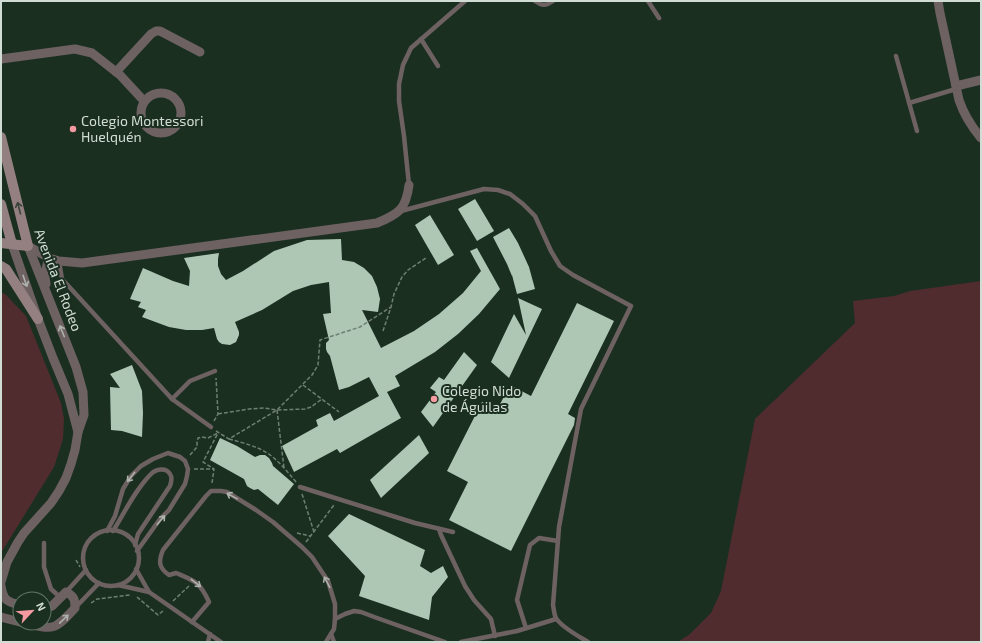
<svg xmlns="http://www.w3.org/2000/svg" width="982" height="643" font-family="'Exo 2',sans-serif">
<rect width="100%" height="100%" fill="#1b2f21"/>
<g fill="#502c2f">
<polygon points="981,281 981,642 678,642 690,634 711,613 721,591 755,419 855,323 853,301 894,296 910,291"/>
<polygon points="1,292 6,295 26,316 61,403 64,419 63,439 54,467 1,553"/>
</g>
<g fill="#aec7b5">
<polygon points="475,199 494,231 477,241 458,209"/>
<polygon points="430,215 454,255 438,265 415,225"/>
<polygon points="509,228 518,243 529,267 535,289 517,294 512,275 512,276 507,264 493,237"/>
<polygon points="341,239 342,260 354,262 364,268 372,276 377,287 380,299 378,312 362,310 381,348 414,331 439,314 463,293 481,271 470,251 477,248 500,289 479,314 458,334 435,352 395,376 400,386 387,392 401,418 340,453 337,449 294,472 282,446 318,426 316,420 330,413 334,421 379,396 369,377 349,387 339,390 330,356 327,352 326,349 326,343 329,340 323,314 331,313 329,282 311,285 293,291 262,310 235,322 239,332 239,335 236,342 230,345 222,344 219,342 217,339 214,328 202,330 186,330 169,327 142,317 146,310 138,307 141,302 130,299 143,268 173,281 189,286 190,271 184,258 219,253 218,259 218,266 221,274 226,280 243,271 274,251 307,240"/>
<polygon points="518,298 542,309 509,378 491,362 514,314 526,335"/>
<polygon points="577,303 614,321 568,414 575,418 574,425 511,551 449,520 468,482 447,471 482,402 497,410 510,385 531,396"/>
<polygon points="464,352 477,365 433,427 421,412 436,392 430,388 439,377 444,380"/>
<polygon points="132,365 142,391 143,413 142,437 122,431 111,430 110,387 120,388 110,374"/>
<polygon points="419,435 429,453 381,498 370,480"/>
<polygon points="220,438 237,446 255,457 260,455 265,455 269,458 272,463 273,466 294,484 278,505 258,489 254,490 250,488 247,486 244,479 210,460"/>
<polygon points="349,514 425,550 420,566 431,573 443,566 448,577 432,597 429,620 359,596 365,576 328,536"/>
</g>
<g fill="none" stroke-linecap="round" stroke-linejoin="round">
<g stroke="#6e7f73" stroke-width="1.5" stroke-dasharray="4 2" stroke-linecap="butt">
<polyline points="383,331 391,307 394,294 402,277 408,270 426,258"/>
<polyline points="303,385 339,412"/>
<polyline points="277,410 284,468"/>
<polyline points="218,414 249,409 264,408 277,410 305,409 311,407 322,399"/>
<polyline points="214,421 218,414 216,378"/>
<polyline points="216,431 229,439 277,410 312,375 318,365 320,340 360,327 391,307"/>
<path d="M229,439C240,442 252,445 262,450C276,457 286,470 296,482"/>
<polyline points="190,455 197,447 197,442 198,438 202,437 208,438 218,433"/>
<polyline points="194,469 214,469"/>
<polyline points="212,483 214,469 203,462 218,433"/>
<polyline points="302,494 314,532"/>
<polyline points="297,533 310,536"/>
<polyline points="306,542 334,505"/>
<polyline points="76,560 80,567"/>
<polyline points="137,597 158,615 163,611"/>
<polyline points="173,601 189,586"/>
<polyline points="91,603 97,599 130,595"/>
</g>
<g stroke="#6e6162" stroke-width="4.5">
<path d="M535,1C542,6 546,6 553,1"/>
<polyline points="648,1 659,18"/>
<polyline points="421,39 438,66"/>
<polyline points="896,56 917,131"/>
<polyline points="909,103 956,89"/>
<polyline points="409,185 404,136 399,101 399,84 403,65 411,48 465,1"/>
<path d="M401,211L484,189L498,190L510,194L523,204L535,216L551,251L560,266L573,275L631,306L581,409L559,527L553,605C554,609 554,615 556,618C561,627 580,637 588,642"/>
<polyline points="59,261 62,279 172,399 190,381 215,371"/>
<polyline points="172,399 211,427"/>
<polyline points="300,487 415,523 453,532"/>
<polyline points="439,529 441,535 465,586 474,600 491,619 495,636"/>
<circle cx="111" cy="558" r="28"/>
<polyline points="107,531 115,516 123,489 131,476 141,466 153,459 168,453 180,457 185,461 188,469 187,476 185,484 169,510 160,519 137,551"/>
<path d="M113,531C125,512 135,490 151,474C156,469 166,467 170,474C173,478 171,482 170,486L138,534L135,545"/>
<polyline points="44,543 44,567 51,589 61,598"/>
<polyline points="136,569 149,592"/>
<polyline points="118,585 149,592 221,642"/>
<polyline points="66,592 86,570"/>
<polyline points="75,608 99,583"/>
<path d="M192,622L209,602C200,582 195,581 176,573L169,575C159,568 158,562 163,550L206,496L211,491H221L227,492L256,510L273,522L302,547L312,557L328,581L335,604V619"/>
<polyline points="526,628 517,600 530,545 539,538 558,541"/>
<polyline points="331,634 334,642"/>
<polyline points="208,642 210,634"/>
<polyline points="326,642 334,629 335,619 345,614 354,611 361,612 377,618 445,642"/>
<polyline points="461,642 517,631 556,619"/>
</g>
<g stroke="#6e6162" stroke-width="9">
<path d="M938,1L940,13L959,100C964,115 971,126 981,138"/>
<polyline points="1,59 75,49 92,53 120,75 144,101"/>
<polyline points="116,72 151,34 156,31 160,31 200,52"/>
<polyline points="956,86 981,80"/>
<circle cx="161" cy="113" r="20"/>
<polyline points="12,244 38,319 53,358 68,394 78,432"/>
<path d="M28,246L49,258L59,261L82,263L377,223C399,214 406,209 409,185"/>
<path d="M46,284C44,275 46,267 49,258"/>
<polyline points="1,582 7,562 18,542 24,533 51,503 59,491 66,478 71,464 75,450 78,432 84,415 83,392 76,367 28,246"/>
<path d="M1,586C3,600 7,602 20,605"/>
<polyline points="1,617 20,622"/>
<path d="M24,623C54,630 54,631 75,608C75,599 74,596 66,592L52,606L44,609"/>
</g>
<g stroke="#948081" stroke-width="10">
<polyline points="1,137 28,246 1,243"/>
<polyline points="1,204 12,244"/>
<polyline points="1,266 6,269 38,319"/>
</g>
</g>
<defs><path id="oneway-shaft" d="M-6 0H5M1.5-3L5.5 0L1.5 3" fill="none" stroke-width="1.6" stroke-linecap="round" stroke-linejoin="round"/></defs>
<use stroke="#394339" href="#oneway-shaft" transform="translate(19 208) rotate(-104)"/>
<g stroke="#aeb2ac">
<use href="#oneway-shaft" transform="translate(25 281) rotate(71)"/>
<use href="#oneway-shaft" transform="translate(62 331) rotate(-112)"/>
<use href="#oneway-shaft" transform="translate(131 477) rotate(128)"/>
<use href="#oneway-shaft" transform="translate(232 496) rotate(-151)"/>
<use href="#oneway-shaft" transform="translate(161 520) rotate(-50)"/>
<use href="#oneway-shaft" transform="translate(327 582) rotate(-117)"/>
<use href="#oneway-shaft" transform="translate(196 583) rotate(38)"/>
<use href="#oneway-shaft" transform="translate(64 619) rotate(-44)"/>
</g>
<g fill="#f49aa1" stroke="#1b2f21" stroke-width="1.5">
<circle cx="73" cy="129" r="4"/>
<circle cx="434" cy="399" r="4"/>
</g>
<g text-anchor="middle" stroke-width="4" stroke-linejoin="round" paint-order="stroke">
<g font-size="14" fill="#d1ddd4" stroke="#1b2f21" text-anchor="start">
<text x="81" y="126">Colegio Montessori<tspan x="81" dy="16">Huelquén</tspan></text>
<text x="442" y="396">Colegio Nido<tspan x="442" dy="16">de Águilas</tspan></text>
</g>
<g font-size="14" fill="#d1ddd4" stroke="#1b2f21">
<text transform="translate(58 280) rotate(69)" y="5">Avenida El Rodeo</text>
</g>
</g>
<rect width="982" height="643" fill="none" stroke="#d1ddd4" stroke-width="4"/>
<g transform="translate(32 611) rotate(64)"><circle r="19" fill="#1b2f21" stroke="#647569"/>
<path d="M0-3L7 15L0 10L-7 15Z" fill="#f49aa1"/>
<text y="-6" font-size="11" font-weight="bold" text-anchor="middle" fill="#d1ddd4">N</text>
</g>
</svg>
